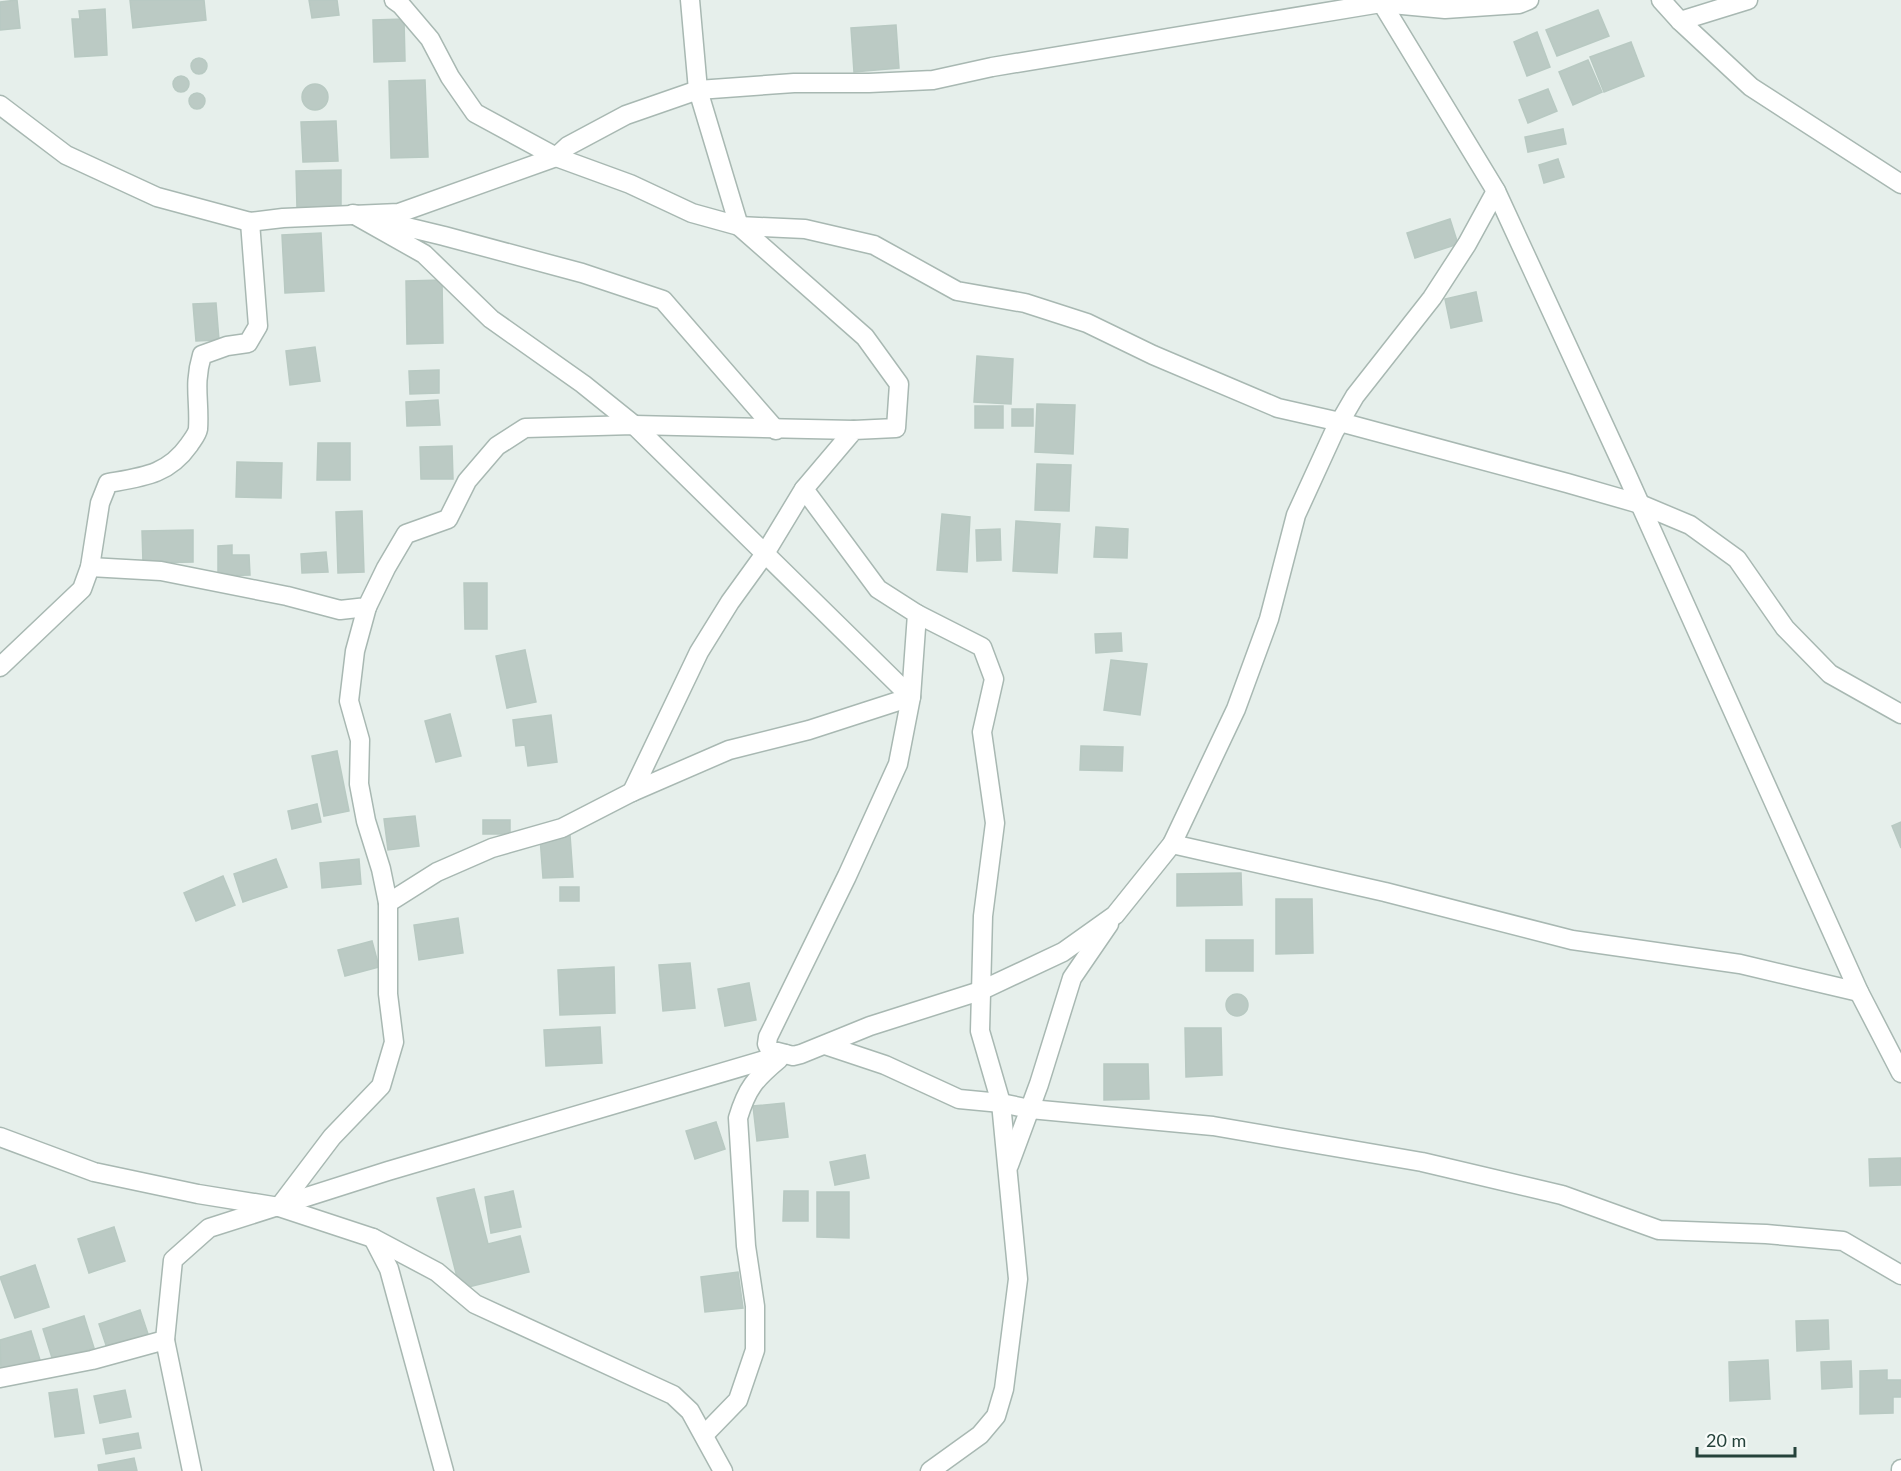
<svg xmlns="http://www.w3.org/2000/svg" width="1901" height="1471" font-family="Lato,sans-serif">
<rect width="100%" height="100%" fill="#e6efeb"/>
<g fill="#bbcac4" stroke="#b8c9c2" stroke-width="1.5">
<polygon points="17,0 20,28 0,30 0,2"/>
<polygon points="130,0 204,0 206,20 133,28"/>
<polygon points="309,0 337,0 339,15 312,18"/>
<polygon points="105,9 107,55 75,57 72,19 80,19 79,11"/>
<polygon points="1598,10 1609,36 1557,56 1546,30"/>
<polygon points="404,19 405,61 374,62 373,20"/>
<polygon points="896,25 899,68 854,72 851,28"/>
<polygon points="1537,32 1550,67 1527,76 1514,42"/>
<polygon points="1631,42 1644,76 1604,92 1590,57"/>
<circle cx="199" cy="66" r="8"/>
<polygon points="1588,60 1602,92 1573,105 1559,72"/>
<circle cx="181" cy="84" r="8"/>
<polygon points="425,80 428,157 391,158 389,81"/>
<circle cx="315" cy="97" r="13"/>
<polygon points="1548,89 1557,111 1528,123 1519,100"/>
<circle cx="197" cy="101" r="8"/>
<polygon points="336,121 338,161 303,162 301,122"/>
<polygon points="1563,129 1566,144 1528,152 1525,137"/>
<polygon points="1558,159 1564,177 1544,183 1539,165"/>
<polygon points="341,170 341,207 297,208 296,171"/>
<polygon points="1450,219 1458,244 1415,258 1407,233"/>
<polygon points="321,233 324,291 285,293 282,235"/>
<polygon points="442,280 443,343 407,344 406,281"/>
<polygon points="1476,292 1482,321 1451,328 1445,299"/>
<polygon points="216,303 219,340 196,341 193,304"/>
<polygon points="315,347 320,381 290,385 286,351"/>
<polygon points="977,356 1013,359 1011,404 974,402"/>
<polygon points="439,370 439,393 410,394 409,371"/>
<polygon points="438,400 440,425 407,426 406,402"/>
<polygon points="1037,404 1075,405 1073,454 1035,452"/>
<rect x="975" y="406" width="28" height="22"/>
<rect x="1012" y="409" width="21" height="17"/>
<polygon points="318,443 350,443 350,480 317,480"/>
<polygon points="452,446 453,479 421,479 420,447"/>
<polygon points="237,462 282,463 281,498 236,497"/>
<polygon points="1037,464 1071,465 1069,511 1035,510"/>
<polygon points="362,511 364,572 338,573 336,512"/>
<polygon points="942,514 970,517 967,572 937,570"/>
<polygon points="1016,521 1060,524 1057,573 1013,571"/>
<polygon points="1096,527 1128,529 1127,558 1094,557"/>
<polygon points="1000,529 1001,560 977,561 976,530"/>
<polygon points="193,530 193,562 143,563 142,531"/>
<polygon points="232,545 232,555 249,555 250,575 218,576 218,546"/>
<polygon points="326,552 328,572 302,573 301,554"/>
<polygon points="464,583 487,583 487,629 465,629"/>
<polygon points="1121,633 1122,651 1096,653 1095,634"/>
<polygon points="525,650 536,702 507,708 496,656"/>
<polygon points="1111,660 1147,664 1140,715 1104,710"/>
<polygon points="450,714 461,756 436,762 425,721"/>
<polygon points="551,715 557,762 528,766 525,745 516,746 513,720"/>
<polygon points="1081,746 1123,747 1122,771 1080,770"/>
<polygon points="337,751 349,811 324,816 312,756"/>
<polygon points="317,804 321,822 292,829 288,811"/>
<polygon points="415,816 419,846 388,850 384,819"/>
<rect x="483" y="820" width="27" height="14"/>
<polygon points="1901,822 1901,848 1892,826"/>
<polygon points="570,835 573,877 543,878 540,837"/>
<polygon points="276,859 287,887 243,902 234,874"/>
<polygon points="359,859 361,884 322,888 320,863"/>
<polygon points="1241,873 1242,905 1177,906 1177,874"/>
<polygon points="223,876 235,905 196,921 184,893"/>
<rect x="560" y="887" width="19" height="14"/>
<polygon points="1276,899 1312,899 1313,953 1276,954"/>
<polygon points="458,918 463,953 419,960 414,925"/>
<rect x="1206" y="940" width="47" height="31"/>
<polygon points="372,941 379,967 345,976 338,950"/>
<polygon points="690,963 695,1008 663,1011 659,965"/>
<polygon points="614,967 615,1013 560,1015 558,970"/>
<polygon points="749,983 756,1020 725,1026 718,989"/>
<circle cx="1237" cy="1005" r="11"/>
<polygon points="600,1027 602,1063 546,1066 544,1030"/>
<polygon points="1185,1028 1221,1028 1222,1075 1186,1077"/>
<polygon points="1104,1064 1148,1064 1149,1099 1104,1100"/>
<polygon points="784,1103 788,1137 757,1141 753,1106"/>
<polygon points="716,1122 725,1149 695,1159 686,1131"/>
<polygon points="865,1155 869,1178 835,1185 830,1162"/>
<polygon points="1901,1158 1901,1185 1870,1186 1869,1159"/>
<polygon points="474,1189 488,1244 520,1236 529,1272 460,1289 437,1198"/>
<polygon points="513,1191 521,1227 491,1233 485,1197"/>
<polygon points="784,1191 808,1191 808,1221 783,1221"/>
<polygon points="817,1192 849,1192 849,1238 817,1237"/>
<polygon points="114,1227 125,1261 89,1273 78,1239"/>
<polygon points="35,1265 49,1307 15,1318 0,1277"/>
<polygon points="738,1272 743,1308 705,1312 701,1277"/>
<polygon points="140,1310 148,1334 107,1348 99,1324"/>
<polygon points="84,1316 94,1348 53,1361 43,1329"/>
<polygon points="1828,1320 1829,1349 1797,1351 1796,1321"/>
<polygon points="31,1331 40,1360 1,1372 0,1340"/>
<polygon points="1768,1360 1770,1399 1730,1401 1729,1362"/>
<polygon points="1851,1361 1852,1387 1822,1389 1821,1362"/>
<polygon points="1887,1370 1887,1380 1901,1380 1901,1397 1893,1397 1893,1413 1860,1414 1860,1371"/>
<polygon points="77,1389 84,1433 55,1437 49,1393"/>
<polygon points="125,1390 131,1417 100,1423 94,1396"/>
<polygon points="138,1433 141,1448 106,1454 103,1439"/>
<polygon points="134,1458 137,1471 99,1471 98,1465"/>
</g>
<g fill="none" stroke-linecap="round" stroke-linejoin="round">
<g stroke="#a8b8b2" stroke-width="21">
<g id="minor">
<polyline points="394,0 401,5 430,39 450,77 475,113 556,157 630,184 692,213 739,226 805,229 874,245 957,291 1025,303 1087,323 1153,355 1278,408 1340,422 1567,483 1640,504 1690,525 1737,559 1785,628 1830,674 1901,714"/>
<polyline points="690,0 698,90 739,226 865,337 899,384 896,428 854,430 804,489 878,589 917,614 911,697 898,764 847,876 768,1037 767,1044 770,1050 793,1056 801,1054 870,1026 980,991 1063,952 1115,915 1172,844 1236,709 1269,619 1296,515 1334,432 1355,396 1432,298 1467,244 1496,191"/>
<polyline points="1380,0 1496,191 1627,475 1859,992 1901,1073"/>
<polyline points="1661,0 1680,21 1751,87 1901,184"/>
<polyline points="1680,21 1748,0"/>
<polyline points="0,105 66,155 157,197 250,222 283,218 399,213 556,157 568,146 626,115 698,90 794,83 869,83 933,80 992,67 1381,3 1445,9 1519,4 1529,0"/>
<polyline points="90,567 161,571 287,596 340,610 367,607 386,568 406,534 448,519 467,481 497,446 525,428 634,425 854,430"/>
<polyline points="367,607 355,651 349,701 360,740 359,784 366,821 381,869 388,903"/>
<polyline points="917,614 982,647 994,679 982,732 995,823 983,916 980,1031 1001,1103 1018,1279 1004,1389 996,1416 980,1435 930,1471"/>
<path d="M0,667L82,589L90,567L100,503L108,483C142,477 168,475 189,445C192,440 197,435 198,429C200,401 193,385 202,355L227,346L248,343L258,326L250,222"/>
<polyline points="632,792 699,652 730,602 764,555 804,489"/>
<polyline points="1172,844 1385,892 1572,940 1740,964 1859,992"/>
<polyline points="825,1045 885,1065 959,1099 1001,1103 1030,1109 1213,1126 1422,1162 1562,1195 1659,1230 1766,1234 1843,1241 1901,1275"/>
<polyline points="0,1137 94,1172 198,1194 279,1207 373,1238 437,1272 475,1304 673,1395 690,1411 723,1471"/>
<polyline points="1009,1165 1039,1084 1072,978 1109,924"/>
<polyline points="279,1207 332,1137 381,1086 394,1042 388,994 388,903 437,872 492,848 562,828 632,792 729,750 809,730 911,697 634,425 583,384 491,319 424,254 353,214 444,236 582,273 663,300 776,430"/>
<polyline points="373,1238 389,1269 444,1471"/>
<polyline points="165,1340 192,1471"/>
<polyline points="0,1378 92,1360 165,1340 173,1260 209,1228 388,1171 785,1054"/>
<path d="M704,1435L738,1400L755,1350V1306L746,1246L738,1118C747,1088 755,1079 779,1059"/>
<polyline points="1901,1471 1901,1469"/>
</g>
</g>
<use href="#minor" stroke="#fff" stroke-width="18"/>
</g>
<path d="M1697 1447v9h98v-9" fill="none" stroke="#24423a" stroke-width="3"/>
<text x="1706" y="1447" font-size="18" fill="#24423a" stroke="#f7fbf9" stroke-width="4.5" paint-order="stroke">20 m</text>
</svg>
